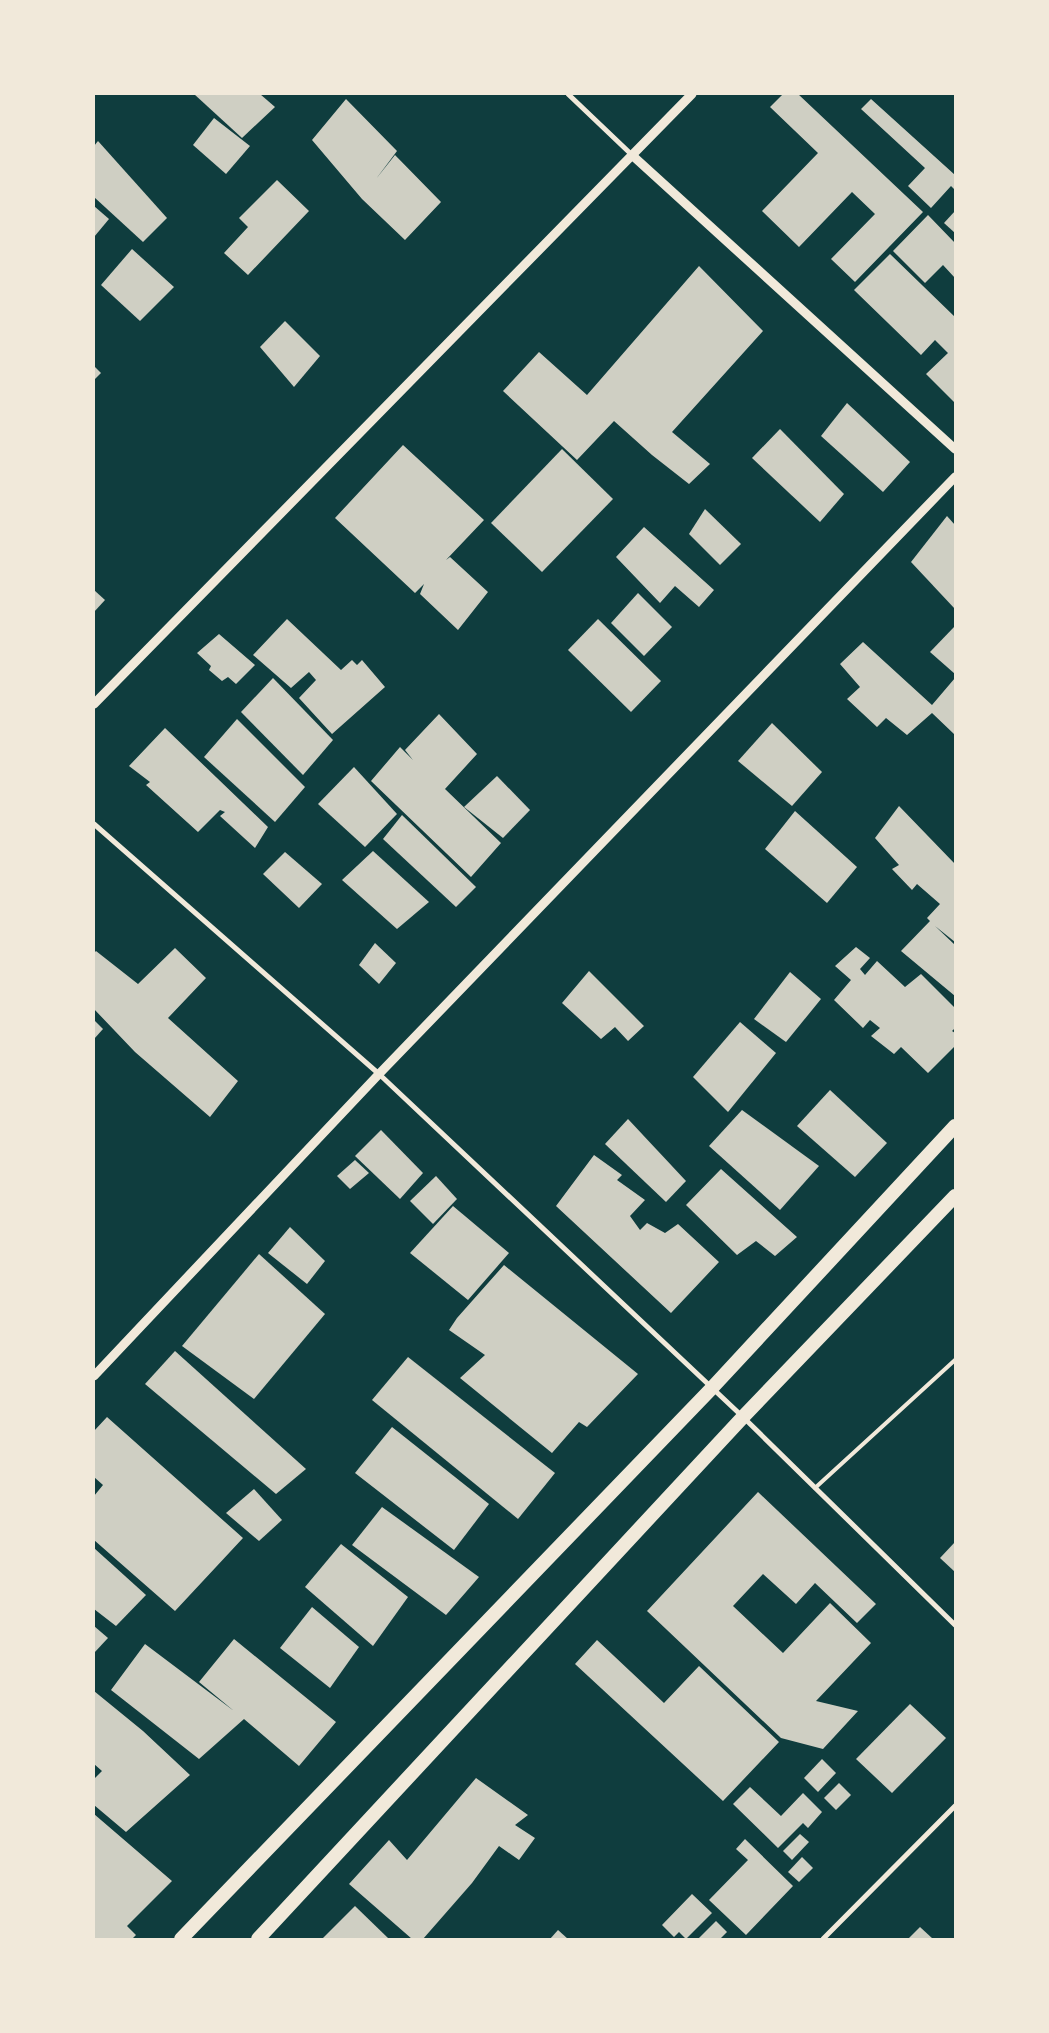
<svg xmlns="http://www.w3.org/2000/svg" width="1049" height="2033" font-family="'Golos Text',sans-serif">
<rect width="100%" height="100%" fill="#0f3d3e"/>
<g fill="#cfcfc3">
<polygon points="194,94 260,94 275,107 242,138"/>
<polygon points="783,94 798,94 923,212 855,282 831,259 875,214 852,192 799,247 762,211 818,153 770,107"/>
<polygon points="346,99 397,151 376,179 395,155 441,202 405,240 362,199 312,140"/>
<polygon points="871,99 955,175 955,190 951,186 931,208 908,186 925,168 861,109"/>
<polygon points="214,118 250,146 226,174 193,145"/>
<polygon points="98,141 167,218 143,242 94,197 94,146"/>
<polygon points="277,180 309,211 248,275 224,253 248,227 239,218"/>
<polygon points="94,206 109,219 94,237"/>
<polygon points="955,211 955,233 944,223"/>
<polygon points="928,215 955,243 955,278 943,265 925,283 893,251"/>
<polygon points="132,249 174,287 140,321 101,285"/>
<polygon points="890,254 955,317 955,403 926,374 948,353 935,340 921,355 854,290"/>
<polygon points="699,266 763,331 672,432 710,464 689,484 652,455 614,421 577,460 503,391 539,352 587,395"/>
<polygon points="285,321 320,356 294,387 260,347"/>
<polygon points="94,366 101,373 94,380"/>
<polygon points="847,403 910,462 883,492 821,436"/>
<polygon points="780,429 844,494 820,522 752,458"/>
<polygon points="403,445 484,520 446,560 450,557 488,592 458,630 420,594 424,584 415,593 335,518"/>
<polygon points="562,449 613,499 542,572 491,523"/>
<polygon points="705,509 741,544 720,565 689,534"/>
<polygon points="947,516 955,525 955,609 911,562"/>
<polygon points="644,527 714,590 699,607 675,586 660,603 616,557"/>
<polygon points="94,590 105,600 94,612"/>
<polygon points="638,593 672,627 644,656 611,623"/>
<polygon points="287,619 341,670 352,660 357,665 362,660 385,687 332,734 299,698 316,680 309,672 291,688 253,655"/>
<polygon points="598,619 661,681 631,712 568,650"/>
<polygon points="955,626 955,674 930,652"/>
<polygon points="219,634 255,665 236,684 228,677 222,681 209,670 211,666 197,653"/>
<polygon points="863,642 932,705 955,678 955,732 954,734 932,713 907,735 886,718 877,727 847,699 860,687 840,664"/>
<polygon points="273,678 333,740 303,775 241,712"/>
<polygon points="439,714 477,754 445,789 501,843 471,877 371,781 400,747 413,760 405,750"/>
<polygon points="237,719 305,787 275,822 204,757"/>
<polygon points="772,723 822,772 792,806 738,761"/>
<polygon points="165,728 268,827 255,848 220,816 225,812 220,810 198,832 146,785 150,782 129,766"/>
<polygon points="354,767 397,814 365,847 318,804"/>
<polygon points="497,776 530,810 503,838 464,807"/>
<polygon points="899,806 955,864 955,942 935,926 955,945 955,996 901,951 930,921 927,918 940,904 917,884 912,890 892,869 899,865 875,838"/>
<polygon points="795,811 857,867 827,903 765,849"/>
<polygon points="402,815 476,887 456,907 383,839"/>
<polygon points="373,851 429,902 397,929 342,880"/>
<polygon points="285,852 322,884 299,908 263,874"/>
<polygon points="375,943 396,963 379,984 359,965"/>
<polygon points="856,947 870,958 860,969 865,975 877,961 905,987 921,974 955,1008 955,1028 952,1031 955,1033 955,1046 928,1073 901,1047 894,1054 871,1036 880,1028 870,1020 863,1028 834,1000 851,980 835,966"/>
<polygon points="175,948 206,978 168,1018 238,1081 210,1117 135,1052 94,1009 94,953 96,951 138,984"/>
<polygon points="589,971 644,1026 628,1041 615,1027 601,1039 562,1003"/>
<polygon points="790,972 821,999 786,1042 754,1019"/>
<polygon points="94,1020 103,1029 94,1039"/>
<polygon points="740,1022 776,1053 728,1112 693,1077"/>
<polygon points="830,1090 887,1143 855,1177 797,1126"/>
<polygon points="742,1110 819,1166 780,1210 709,1146"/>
<polygon points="628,1119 686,1181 666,1202 605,1144"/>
<polygon points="381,1130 423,1173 400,1199 355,1156"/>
<polygon points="594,1155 622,1175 617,1180 645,1200 630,1216 640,1230 647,1223 665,1233 678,1224 719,1262 671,1313 556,1206"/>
<polygon points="355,1160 369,1173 350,1189 337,1176"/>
<polygon points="721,1169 797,1237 775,1256 756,1241 737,1255 686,1205"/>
<polygon points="436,1176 457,1199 433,1224 410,1201"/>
<polygon points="453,1206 509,1253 468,1300 410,1253"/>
<polygon points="290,1227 325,1261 307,1284 268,1253"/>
<polygon points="259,1254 325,1314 254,1399 182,1346"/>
<polygon points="504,1265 638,1374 587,1427 579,1422 552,1453 460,1378 485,1355 449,1330 457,1318"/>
<polygon points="175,1351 306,1469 276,1494 145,1384"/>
<polygon points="408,1357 555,1473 518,1519 372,1400"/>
<polygon points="107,1417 243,1538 175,1611 94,1540 94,1496 103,1485 94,1477 94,1431"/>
<polygon points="392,1427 489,1504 454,1550 355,1473"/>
<polygon points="254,1489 282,1520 259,1541 226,1513"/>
<polygon points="758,1492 876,1604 857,1623 815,1583 796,1604 763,1574 733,1606 783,1653 830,1603 871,1643 816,1701 858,1711 823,1749 781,1738 647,1611"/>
<polygon points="382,1507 479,1577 446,1615 352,1545"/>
<polygon points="955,1542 955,1572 940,1558"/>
<polygon points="341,1544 408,1597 373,1646 305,1587"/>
<polygon points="94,1548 146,1595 116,1626 94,1609"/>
<polygon points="312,1607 359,1647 330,1688 280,1648"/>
<polygon points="94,1626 108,1638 94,1653"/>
<polygon points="234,1639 336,1722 299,1766 244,1719 199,1759 111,1690 145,1644 234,1711 199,1682"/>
<polygon points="597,1640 664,1703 699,1666 779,1742 723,1801 575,1664"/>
<polygon points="94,1691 143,1731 190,1775 126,1832 94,1805 94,1779 102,1771 94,1764"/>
<polygon points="910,1704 946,1738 892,1793 856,1759"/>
<polygon points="822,1759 836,1773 818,1792 804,1778"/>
<polygon points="476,1778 528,1815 515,1825 535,1838 519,1860 499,1846 472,1883 423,1939 412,1939 349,1884 389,1840 407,1860"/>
<polygon points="839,1783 851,1795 836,1810 824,1798"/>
<polygon points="750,1787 781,1816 803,1793 822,1812 808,1828 803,1823 778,1848 733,1804"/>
<polygon points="94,1814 172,1881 127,1926 136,1935 132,1939 94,1939"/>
<polygon points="800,1834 809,1842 792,1860 783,1851"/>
<polygon points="745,1839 793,1886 746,1935 709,1900 748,1860 736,1849"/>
<polygon points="802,1857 813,1868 799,1882 788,1872"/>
<polygon points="692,1894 712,1913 686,1939 679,1932 674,1937 662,1925"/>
<polygon points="355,1906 389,1939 322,1939"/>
<polygon points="716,1921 727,1932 720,1939 698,1939"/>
<polygon points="920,1927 933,1939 908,1939"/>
<polygon points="558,1930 568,1939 550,1939"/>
</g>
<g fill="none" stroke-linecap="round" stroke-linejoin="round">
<polyline stroke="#f1e9da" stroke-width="4" points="815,1488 955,1360"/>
<g stroke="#f1e9da" stroke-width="5">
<polyline points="568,94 632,155"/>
<polyline points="94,824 379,1074 743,1417 955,1625"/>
<polyline points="823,1939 955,1806"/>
</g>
<g stroke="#f1e9da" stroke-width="9">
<polyline points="633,156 955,449"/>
<polyline points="94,704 692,94"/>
<polyline points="94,1376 379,1074 955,477"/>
</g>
<g stroke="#f1e9da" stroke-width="14">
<polyline points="181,1939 711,1389 955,1126"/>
<polyline points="258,1939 743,1417 955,1196"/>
</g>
</g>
<rect width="1049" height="2033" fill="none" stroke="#f1e9da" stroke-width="190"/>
</svg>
